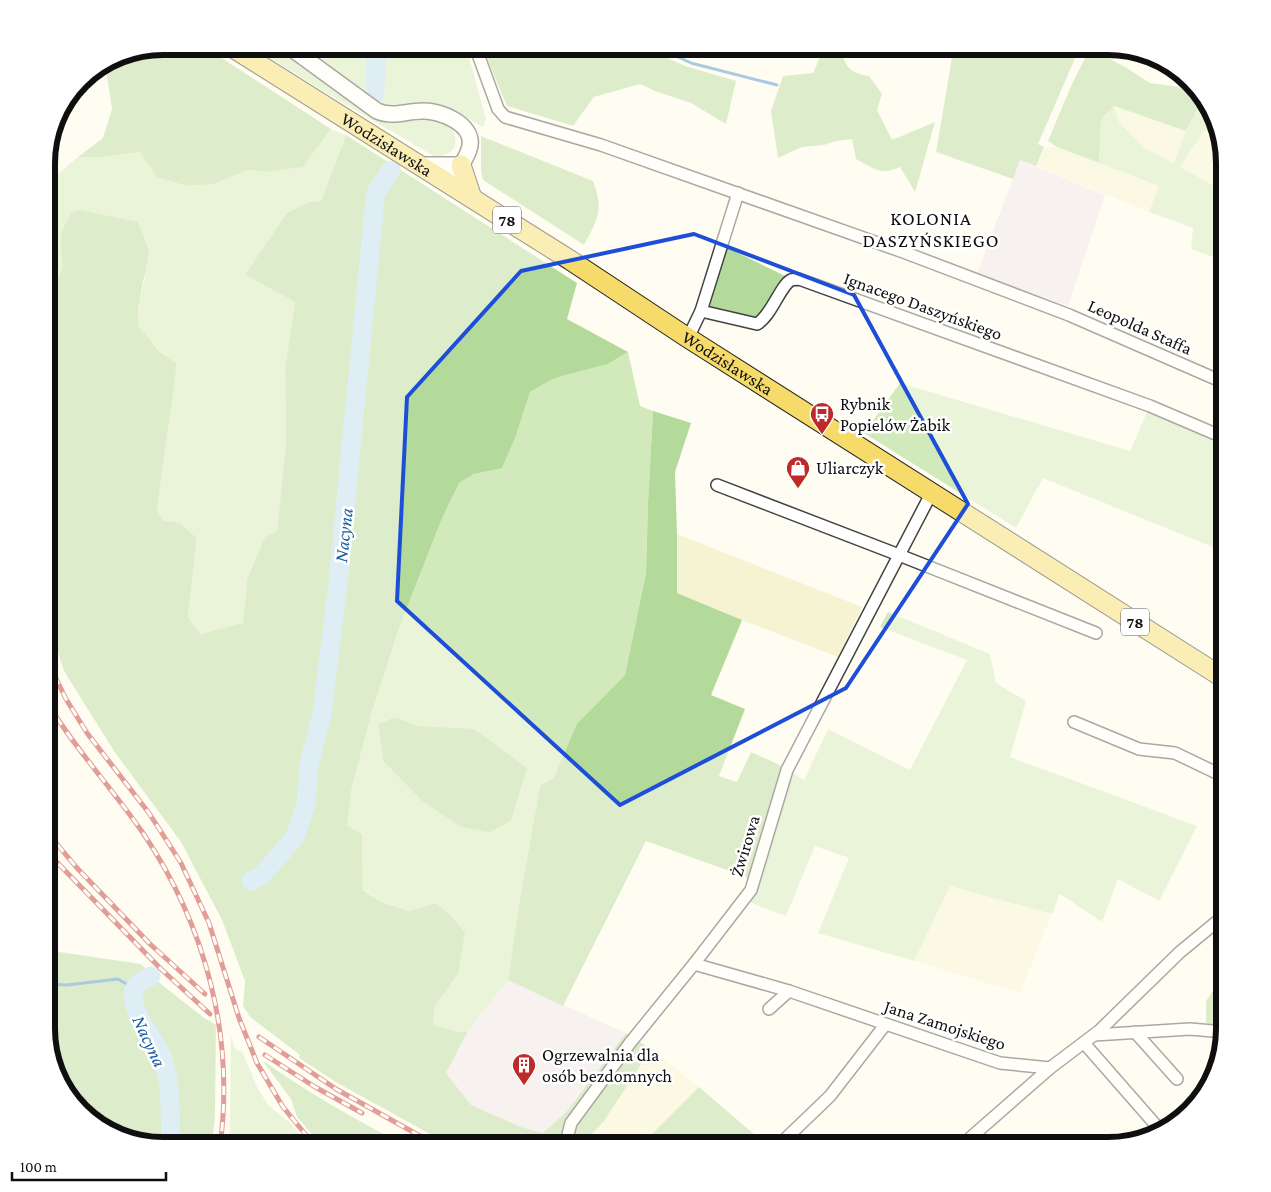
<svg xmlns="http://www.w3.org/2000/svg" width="1271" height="1192" font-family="'Crimson Pro',serif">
<rect width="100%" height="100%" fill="#fffdf2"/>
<g fill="#ede4ed">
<polygon points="1020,160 1105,195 1068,306 977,273"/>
<polygon points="508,980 626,1033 567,1111 543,1133 521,1127 471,1105 446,1073 468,1031"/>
</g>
<g fill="#f5f3d2">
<polygon points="1114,106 1186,131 1174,164 1144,148 1119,122"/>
<polygon points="1204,130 1221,141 1225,156 1225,192 1180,167"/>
<polygon points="1044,147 1057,147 1159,186 1149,212 1036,166"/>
<polygon points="677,534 862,607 838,657 742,620 677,593"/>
<polygon points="950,886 1052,914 1020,993 914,961"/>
<polygon points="651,1049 699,1087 640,1146 592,1146 588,1138 604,1121"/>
</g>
<g fill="#d1e9bb" fill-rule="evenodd">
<path d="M251,46H280L381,121C396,122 410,114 424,116C435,117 445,123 453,129C459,148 455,151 437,158L328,94Z"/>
<polygon points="299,46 373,46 373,48 371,48 371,97"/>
<path d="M379,46H466L486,119L483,127C465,117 444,102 422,103C403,103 403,112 381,104Z"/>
<polygon points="1202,100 1216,118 1221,141 1204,130 1180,167 1225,192 1225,261 1191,249 1193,228 1149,212 1159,186 1099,163 1101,119 1114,106 1119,122 1144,148 1174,163 1186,131"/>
<path d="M331,129L346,135L321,201L309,202L245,275L295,302L285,368L286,442L277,531L247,580L243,623L200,634L188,617L197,538L180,523L161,520L157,510L177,364C167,357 141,337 139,325C136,310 142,293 145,278L72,212L63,228L60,241L63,268L47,297V183L78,157H103L140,152L175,182L187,186L214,184L248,170L267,172L303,167Z"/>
<path d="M628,352L640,406L653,411L648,502L646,573L625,675L578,724L554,777L540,786L519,904L508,980L468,1031L459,1032L433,1025L435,1006L458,974L436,903L409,911L381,902L363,889L362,834L347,825L352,787L372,712L399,628L441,521L459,483L474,474L502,467L516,436L530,392L555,378L608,364ZM395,717L418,726L421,800L383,761L378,724Z"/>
<polygon points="900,383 1130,451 1148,410 1225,445 1225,552 1043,478 1016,528 864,433"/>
<polygon points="888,612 990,654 996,683 1026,701 1010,757 1197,826 1159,901 1118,879 1102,922 1060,894 1052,914 950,886 914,961 818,933 849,858 815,846 786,916 749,902 791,772 804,780 828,729 910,770 967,660 880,627"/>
<polygon points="231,1036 235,1048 243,1053 257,1087 268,1105 289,1122 310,1146 227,1146 230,1128"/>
</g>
<g fill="#b4da9b">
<polygon points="163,46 203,46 331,129 303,167 267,172 248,170 214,184 187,186 157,177 140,152 103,157 78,157 103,138 112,109 105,63 119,55"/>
<polygon points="482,46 642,46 685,66 736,81 726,124 691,103 655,91 640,84 594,97 573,126 507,106"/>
<path d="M825,46H839C846,66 847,72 869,76L882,94L877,110L892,140L935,122L915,192L900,167C881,176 873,168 856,159L852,139L836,141L824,145L802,147L778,158L771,111L783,76L813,73Z"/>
<polygon points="954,46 1069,46 1079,49 1038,144 1044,147 1036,166 1020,160 1013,179 936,152"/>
<polygon points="1090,48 1125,67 1150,83 1180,87 1202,100 1186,131 1114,106 1101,119 1099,163 1057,147 1048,141 1071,86"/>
<polygon points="346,135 577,283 567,319 628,352 608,364 555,378 530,392 516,436 502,468 474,474 459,483 441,521 399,628 372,712 352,787 347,825 362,834 363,890 381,902 409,911 436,903 448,913 465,932 458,974 435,1006 433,1025 459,1032 468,1031 446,1073 471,1105 521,1127 543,1133 567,1111 626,1033 651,1049 604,1121 588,1138 592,1146 452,1146 339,1084 299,1058 300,1055 250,1017 243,1006 245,981 222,920 181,842 114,751 64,671 47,618 47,297 63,268 60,241 63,228 72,212 80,210 138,222 149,251 138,309 139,327 159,351 177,364 157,510 162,520 180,523 197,538 188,617 200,634 243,623 247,580 265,537 277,531 286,442 285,368 295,302 245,275 287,213 309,202 321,201"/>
<path d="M481,136L593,181C604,210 598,219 584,245L483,180L481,171Z"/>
<polygon points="726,247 787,277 761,318 754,322 706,309"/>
<polygon points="653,411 691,423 675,472 677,534 677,593 742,620 711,695 745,709 719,776 737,782 751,752 782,766 749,878 646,841 563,1006 508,980 519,904 540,786 554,777 577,724 625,675 646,573 648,502"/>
<polygon points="395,717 418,726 474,729 527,768 511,821 490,832 461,827 421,800 383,761 378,724"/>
<polygon points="46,950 141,964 162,985 203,1017 216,1025 215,1115 212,1146 163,1146 118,1137 80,1111 55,1074 46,1036"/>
<polygon points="1225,965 1225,1027 1206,1023 1206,1001 1222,978"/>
<path d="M262,1060C307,1092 356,1120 406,1146H322L297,1117L291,1099Z"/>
<polygon points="699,1087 755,1135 744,1146 640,1146"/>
</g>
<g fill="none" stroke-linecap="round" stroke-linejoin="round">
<g stroke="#408ccb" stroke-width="3">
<polyline points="655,46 691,63 777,85"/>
<polyline points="46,984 67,985 118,979 135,989"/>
</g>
<g stroke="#b7dbf5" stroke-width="19">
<polyline points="375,94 376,46"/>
<polyline points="251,881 262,875 295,837 306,805 309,765 322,715 338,583 375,199 377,191 391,170"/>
<path d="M151,976C144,980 134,984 133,994C133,1018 154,1036 162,1057C172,1084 170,1117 171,1146"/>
</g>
<g stroke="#424242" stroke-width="14">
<g id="minor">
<polyline points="475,46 498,109 505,117 601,145 906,253 1069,315 1225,383"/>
<path d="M701,311L757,324C772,315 780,286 791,280C793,279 796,280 799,279L1150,406L1225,438"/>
<polyline points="688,338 701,311 738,193"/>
<polyline points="717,485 899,555 1096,633"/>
<polyline points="1074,722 1139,749 1175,753 1225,777"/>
<polyline points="694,964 789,991 1000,1063 1050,1068 1099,1031 1180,952 1225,915"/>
<polyline points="769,1009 789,991"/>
<polyline points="1135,1032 1177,1079"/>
<polyline points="1094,1035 1190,1029 1224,1032"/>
<polyline points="1084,1043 1161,1131"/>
<polyline points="565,1146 571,1123 630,1043 694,964 751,890 787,770 932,492"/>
<polyline points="778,1146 830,1096 885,1025"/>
<polyline points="961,1146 1050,1068"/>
</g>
</g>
<g stroke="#424242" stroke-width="18">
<g id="tertiary">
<path d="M288,46L377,111C393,118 406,111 422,111C440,110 474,124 470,146C468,156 461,166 456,174"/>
<polyline points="420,165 461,165"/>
</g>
</g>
<g stroke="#202020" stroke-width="21">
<g id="primary">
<path id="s1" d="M230,46L570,260L688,338L1225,679"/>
<polyline points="461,165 472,198"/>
</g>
</g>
<use href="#minor" stroke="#fff" stroke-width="11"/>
<use href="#tertiary" stroke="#fff" stroke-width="15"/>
<use href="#primary" stroke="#f6db6b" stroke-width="19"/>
<g stroke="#be2929" stroke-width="5">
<g id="rail">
<polyline points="47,660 66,699 87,733 149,813 181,863 209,923 239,1018 257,1063 283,1107 315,1146"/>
<path d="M47,702C75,749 112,788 143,833C205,925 235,1035 220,1146"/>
<polyline points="46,831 77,868 150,944 205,994"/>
<polyline points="46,851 161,969 210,1014"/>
<polyline points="259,1037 336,1089 438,1146"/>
<polyline points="265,1055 315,1087 362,1113"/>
</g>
</g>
<use href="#rail" stroke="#fff" stroke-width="3" stroke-dasharray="9" stroke-linecap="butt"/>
</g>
<path d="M0 0H1271V1192H0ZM694,234L854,295L968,504L846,688L620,805L397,601L407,397L521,271Z" fill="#fffdf2" fill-opacity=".55" fill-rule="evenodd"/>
<path fill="none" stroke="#1d4ed8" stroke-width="4" stroke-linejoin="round" d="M694,234L854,295L968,504L846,688L620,805L397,601L407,397L521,271Z"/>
<defs>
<g id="bus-pin" transform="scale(1.25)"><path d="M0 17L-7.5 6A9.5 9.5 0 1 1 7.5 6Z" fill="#be2929" stroke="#fff"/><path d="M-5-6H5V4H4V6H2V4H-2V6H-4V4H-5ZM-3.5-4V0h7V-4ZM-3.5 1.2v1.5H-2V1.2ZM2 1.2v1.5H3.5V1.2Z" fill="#fff"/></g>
<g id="shop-pin" transform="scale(1.25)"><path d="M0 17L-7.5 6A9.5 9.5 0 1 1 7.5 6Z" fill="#be2929" stroke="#fff"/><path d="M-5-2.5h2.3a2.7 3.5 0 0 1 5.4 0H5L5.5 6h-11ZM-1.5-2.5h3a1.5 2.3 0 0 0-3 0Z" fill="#fff"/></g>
<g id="building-pin" transform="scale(1.25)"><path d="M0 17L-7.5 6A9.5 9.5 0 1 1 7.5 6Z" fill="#be2929" stroke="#fff"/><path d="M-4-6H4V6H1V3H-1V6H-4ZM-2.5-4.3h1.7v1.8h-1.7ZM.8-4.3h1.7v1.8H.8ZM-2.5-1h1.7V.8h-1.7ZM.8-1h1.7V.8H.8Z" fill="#fff"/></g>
</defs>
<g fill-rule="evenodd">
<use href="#bus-pin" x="822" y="414"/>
<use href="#shop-pin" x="798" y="468"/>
<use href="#building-pin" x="524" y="1065"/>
</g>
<g text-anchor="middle" stroke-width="5" stroke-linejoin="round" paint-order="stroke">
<g fill="#fff" stroke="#575757" stroke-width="1">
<rect x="493" y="206.5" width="28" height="27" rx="4"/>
<rect x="1121" y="608.5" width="28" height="27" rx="4"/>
</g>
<g font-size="16" font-weight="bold" fill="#0f0f0f">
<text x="507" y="226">78</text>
<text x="1135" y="628">78</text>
</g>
<g font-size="18" fill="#0f0f0f" stroke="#fff">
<text dy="6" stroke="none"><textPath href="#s1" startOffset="185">Wodzisławska</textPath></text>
<text transform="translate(923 306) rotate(20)" y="6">Ignacego Daszyńskiego</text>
<text transform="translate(1140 327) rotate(24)" y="6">Leopolda Staffa</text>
<text dy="6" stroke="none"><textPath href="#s1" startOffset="590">Wodzisławska</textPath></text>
<text transform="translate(745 846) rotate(-73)" y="6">Żwirowa</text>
<text transform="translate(945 1025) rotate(18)" y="6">Jana Zamojskiego</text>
</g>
<g font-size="18" fill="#0f0f0f" stroke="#fff" text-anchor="start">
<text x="840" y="410">Rybnik<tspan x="840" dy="21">Popielów Żabik</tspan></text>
<text x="816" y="474">Uliarczyk</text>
<text x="542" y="1061">Ogrzewalnia dla<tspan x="542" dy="21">osób bezdomnych</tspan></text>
</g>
<g font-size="19" letter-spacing="1" fill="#0f0f0f" stroke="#fff">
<text x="931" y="225">KOLONIA<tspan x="931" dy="22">DASZYŃSKIEGO</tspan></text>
</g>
<g font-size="19" font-style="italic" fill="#1a5ea0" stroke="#fff">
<text transform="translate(343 535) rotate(-84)" y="7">Nacyna</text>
<text transform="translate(150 1041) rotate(65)" y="7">Nacyna</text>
</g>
</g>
<path d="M0 0H1271V1192H0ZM163 55H1108A108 108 0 0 1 1216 163V1029A108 108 0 0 1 1108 1137H163A108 108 0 0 1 55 1029V163A108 108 0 0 1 163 55Z" fill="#fff" fill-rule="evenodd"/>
<path fill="none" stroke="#0f0f0f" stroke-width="6" d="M163 55H1108A108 108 0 0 1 1216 163V1029A108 108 0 0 1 1108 1137H163A108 108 0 0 1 55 1029V163A108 108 0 0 1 163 55Z"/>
<path d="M12 1172v8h154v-8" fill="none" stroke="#0f0f0f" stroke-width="2.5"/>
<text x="20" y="1172" font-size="15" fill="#0f0f0f" stroke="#ffffff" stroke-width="4" paint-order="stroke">100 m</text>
</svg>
